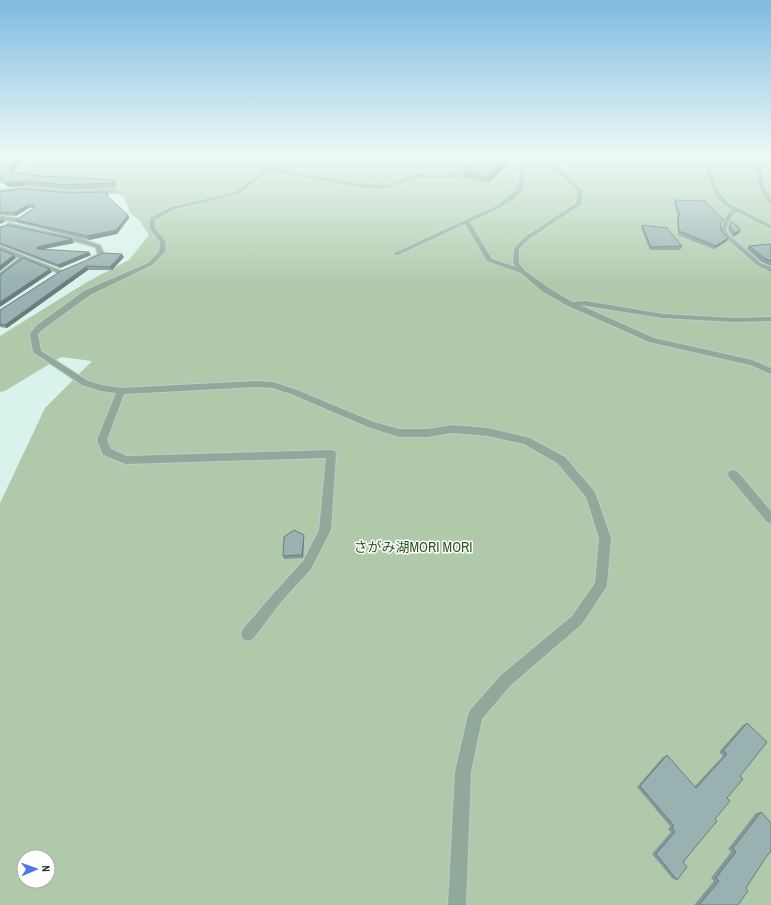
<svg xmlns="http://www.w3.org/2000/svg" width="771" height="905" font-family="'Archivo Narrow','Noto Sans JP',sans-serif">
<rect width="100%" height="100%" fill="#d8f3eb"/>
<path fill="#b1c9ab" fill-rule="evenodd" d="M43,157H771V905H0V503L45,408L92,361L61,357L5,391L0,392V336L87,282L129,260L149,235L139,220L130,213L124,196L75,183L39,176L0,184V173L17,166L38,161ZM24,857H48V881H24Z"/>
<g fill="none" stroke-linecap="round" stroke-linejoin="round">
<g stroke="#b8d0c9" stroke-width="2">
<g id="minor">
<polygon points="250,157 255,157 267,167 356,183 381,185 391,184 414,174 450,175 477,157 482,157 461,174 453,178 415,178 394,186 381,189 356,187 267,170 266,173 239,194 175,209 155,220 155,228 166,242 165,252 152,265 90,295 42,330 38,334 41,351 88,381 102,385 121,388 256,381 273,382 297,390 374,422 399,429 427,429 453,425 488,428 530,438 565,457 595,492 611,538 607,585 605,589 582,624 511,685 482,719 471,772 466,905 448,905 455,772 468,715 470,710 501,675 572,616 595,583 599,538 586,497 557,463 524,444 488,436 453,433 427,437 399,437 368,427 291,394 272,388 256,387 124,394 107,440 111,449 127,456 331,450 335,451 336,454 331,530 311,569 281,602 253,639 248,641 243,639 241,634 243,629 273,594 303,561 319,530 326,458 126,464 103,455 97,440 116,393 101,391 82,385 33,352 30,334 36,326 84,291 148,263 159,252 160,242 149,228 150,218 171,207 235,192 262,171 262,168"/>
<path d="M528,157H533L524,164C525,173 527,185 521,192C511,205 485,215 470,222L492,259L516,267L513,263L514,248L525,237L576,203L577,191L552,167L559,160L578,157V158L563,162L558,167L583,191L582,204L529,239L519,249V263L525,271L549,288L572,302L586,301L663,314L734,318L771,317V321L734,322L663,318L580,305L654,338L752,360L771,368V374L750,365L649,342L566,305L543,292L521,273L487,261L465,224L398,255H394V253L498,205L516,190L520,176L518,164Z"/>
<path d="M710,157H714L710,165L719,192L728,203L771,225V229L738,212L733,214L726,229L728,234L761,263L771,267V272L757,265L722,235L720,229L729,212L733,210C713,200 711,185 704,165Z"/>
<polygon points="752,157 756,157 756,160 762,172 764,186 771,197 771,204 769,203 758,186 756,172 750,160"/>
<polygon points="25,187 70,191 116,189 119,191 116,193 70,195 25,191 0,194 0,190"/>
<polygon points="0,216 17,218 20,220 17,222 0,220"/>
<polygon points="9,223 79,238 100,245 105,255 92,261 88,261 88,259 98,254 95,247 77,242 7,226 7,224"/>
<polygon points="0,246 62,271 63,272 58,273 25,260 0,278 0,273 19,258 0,250"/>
<polygon points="733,470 737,471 771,511 771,524 767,522 729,477 728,474 729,471"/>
</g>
</g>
<use href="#minor" fill="#91a99a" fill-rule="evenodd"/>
</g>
<g fill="#829998">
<polygon points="0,157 24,157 13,172 38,176 115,180 116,184 114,188 70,190 25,186 8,187 0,180"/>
<polygon points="382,157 414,157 410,160"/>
<polygon points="509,164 488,183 462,177 463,171"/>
<polygon points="0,192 69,193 107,192 108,195 107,196 128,215 129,218 117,234 89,240 18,223 16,220 34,208 29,208 16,216 0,215"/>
<polygon points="675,200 722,232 727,241 714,249 678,235 677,219 678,216 674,203"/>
<polygon points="732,221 741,230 739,233 733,237 728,229"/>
<polygon points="642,225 682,246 680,250 650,250 641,228"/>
<polygon points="0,227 74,243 43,249 91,255 60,268 0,245"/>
<polygon points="771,245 771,266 762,262 747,249 749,246"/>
<polygon points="124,257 112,270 88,270 7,328 0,327 0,310 61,271"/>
<polygon points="304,538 303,558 284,559 283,556"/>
<polygon points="747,723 740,776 727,798 715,819 683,862 677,880 673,879 652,854 671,832 668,829 670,826 637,787 663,757 667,755 694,787 723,756 719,752 743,725"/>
<polygon points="761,812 764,860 746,888 738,905 694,905 714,881 711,878 731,852 728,849 756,813"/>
</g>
<g fill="#6a7d7c">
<polygon points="18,157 24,157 10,176 8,171"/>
<polygon points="411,157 414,157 410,160"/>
<polygon points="510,158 509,164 488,183 488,177"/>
<polygon points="115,180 116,184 114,188 112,183"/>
<polygon points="23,181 25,186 8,187 6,183"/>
<polygon points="107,192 108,195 106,198 105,194"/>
<polygon points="27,205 29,208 16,216 14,213"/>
<polygon points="128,215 129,218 117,234 89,240 87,236"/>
<polygon points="3,219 5,222 0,224 0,220"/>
<polygon points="741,230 739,233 733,237 735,233"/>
<polygon points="728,238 727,241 714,249 716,246"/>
<polygon points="72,239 74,243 39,250 37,249 37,247"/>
<polygon points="89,252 91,255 60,268 58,265"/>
<polygon points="122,254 124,257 112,270 110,267"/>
<polygon points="14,255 16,258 0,271 0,266"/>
<polygon points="87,266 88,270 7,328 5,325"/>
<polygon points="50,269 52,272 0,307 0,302"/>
<polygon points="304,535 304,538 303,558 302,555"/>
</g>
<g fill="#97b2b1" stroke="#6a7d7c">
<polygon points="0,157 18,157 8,171 38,176 115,180 112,183 68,185 23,181 6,183 0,177"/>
<polygon points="481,157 503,157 510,158 488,177 463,171"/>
<polygon points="23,189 69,193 107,192 105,194 128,215 116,230 87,236 16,220 34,208 34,205 27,205 14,213 0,212 0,192"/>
<polygon points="675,200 705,201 721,218 724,219 720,225 722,232 728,238 716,246 679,231 678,216 680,216"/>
<polygon points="732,221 741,230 735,233 729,226"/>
<polygon points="7,225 72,239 37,247 37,249 89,252 58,265 0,243 0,236 1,235 0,235 0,227"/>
<polygon points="642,225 667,228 682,246 651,247"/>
<polygon points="770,244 771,245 771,261 764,258 749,246"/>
<polygon points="0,249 14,255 0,266"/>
<polygon points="104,253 122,254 110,267 87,266 5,325 0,324 0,310 61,271"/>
<polygon points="23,258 50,269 0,302 0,275"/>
<polygon points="294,530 304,535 302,555 283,556 284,537"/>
<polygon points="747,723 767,742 740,776 743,779 727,798 730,801 715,819 717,821 683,862 687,867 677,880 656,854 675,832 672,828 674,826 640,786 667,755 696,788 727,754 723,751"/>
<polygon points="761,812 771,823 771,851 764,860 746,888 748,891 738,905 699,905 719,881 716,878 736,852 733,848"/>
</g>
<linearGradient id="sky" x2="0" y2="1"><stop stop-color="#7dbbe0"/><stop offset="0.55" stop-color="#edfaf6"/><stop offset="1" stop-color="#edfaf6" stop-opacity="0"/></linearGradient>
<rect width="771" height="283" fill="url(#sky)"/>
<g text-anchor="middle" stroke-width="3" stroke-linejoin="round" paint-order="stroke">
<g font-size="14" fill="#27571a" stroke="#fff">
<text x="413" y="552">さがみ湖MORI MORI</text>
</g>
</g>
<g transform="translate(36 869) rotate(88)"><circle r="19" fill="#ffffff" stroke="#a8acab"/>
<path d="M0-3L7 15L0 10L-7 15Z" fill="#4d77ea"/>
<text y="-6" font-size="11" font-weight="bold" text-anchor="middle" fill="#252f2c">N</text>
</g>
</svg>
